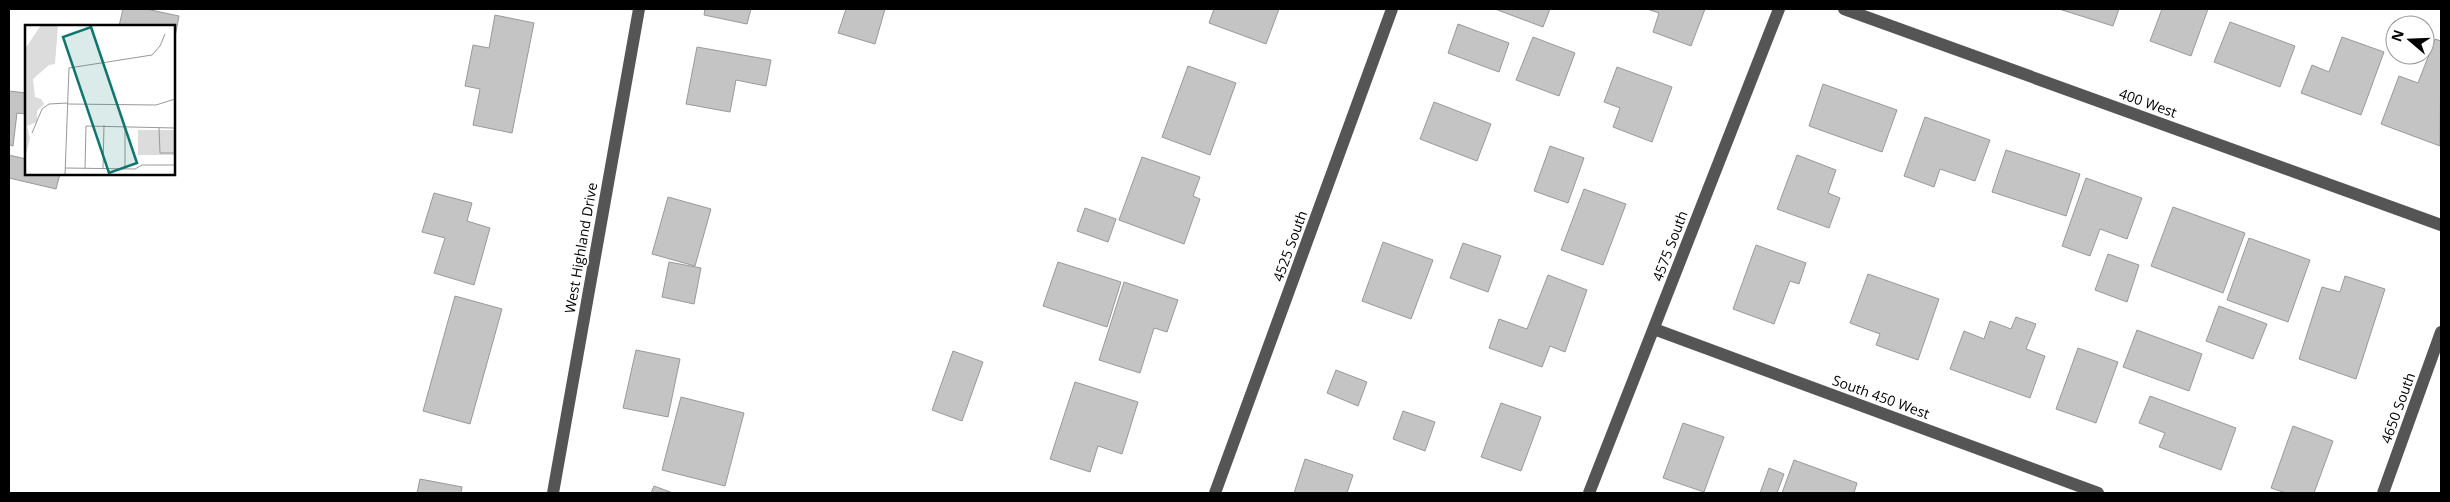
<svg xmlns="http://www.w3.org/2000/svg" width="2450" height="502" font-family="'Open Sans',sans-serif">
<rect width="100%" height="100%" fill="#fff"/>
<g fill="#c4c4c4" stroke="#999">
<polygon points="123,9 146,9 179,16 174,42 174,26 119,26"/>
<polygon points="705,9 751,9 747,24 704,15"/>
<polygon points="846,9 885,9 875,44 838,33"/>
<polygon points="1214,9 1279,9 1266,44 1209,23"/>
<polygon points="1495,9 1550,9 1543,27"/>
<polygon points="1647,9 1705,9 1691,46 1653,32 1659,13"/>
<polygon points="2059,9 2119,9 2113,26"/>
<polygon points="2162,9 2208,9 2191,56 2150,41"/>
<polygon points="495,15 534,23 512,133 473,125 480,89 465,86 473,45 489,48"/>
<polygon points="2230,22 2295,46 2280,87 2214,62"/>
<polygon points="1458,24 1509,43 1499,72 1448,53"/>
<polygon points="1533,37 1575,53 1559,96 1516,80"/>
<polygon points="2342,37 2384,52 2361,115 2301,93 2312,65 2329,72"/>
<polygon points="2435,39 2441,41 2440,146 2381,124 2399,76 2418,83"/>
<polygon points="697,47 771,60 766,86 736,80 730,112 686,104"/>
<polygon points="1188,66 1236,83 1210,155 1162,137"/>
<polygon points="1617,67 1672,87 1652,142 1613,127 1620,108 1604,102"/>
<polygon points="1823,84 1897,110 1882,152 1809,126"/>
<polygon points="9,91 26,93 26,114 17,113 13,146 9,145"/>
<polygon points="1434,102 1491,124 1477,161 1420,139"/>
<polygon points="1925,117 1990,140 1975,181 1940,169 1934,187 1904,176"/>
<polygon points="1550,146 1584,158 1568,203 1534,191"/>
<polygon points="2006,150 2080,174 2066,216 1992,192"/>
<polygon points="9,155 26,159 26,174 60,174 56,189 9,178"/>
<polygon points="1797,155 1836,170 1828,193 1840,198 1829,228 1777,209"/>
<polygon points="1142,157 1200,177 1193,196 1200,199 1184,244 1119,220"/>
<polygon points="2086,178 2142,198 2127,239 2100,229 2090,256 2062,246"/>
<polygon points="1584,189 1626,204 1603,265 1561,250"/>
<polygon points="434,193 472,203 467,221 490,228 474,285 434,273 445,238 422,232"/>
<polygon points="668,197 711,209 695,266 652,254"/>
<polygon points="2173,207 2245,233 2223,293 2151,266"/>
<polygon points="1085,208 1116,219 1108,242 1077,231"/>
<polygon points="2249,238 2310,260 2288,322 2227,300"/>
<polygon points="1383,242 1433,260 1411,319 1362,301"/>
<polygon points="1463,243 1501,256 1488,292 1450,278"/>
<polygon points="1756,245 1806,263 1799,284 1790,281 1774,324 1733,309"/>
<polygon points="2108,254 2139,265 2127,302 2095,290"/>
<polygon points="669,262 701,268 694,304 662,297"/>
<polygon points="1058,262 1121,282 1107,327 1043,306"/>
<polygon points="1868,274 1939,299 1918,360 1876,345 1880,334 1850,323"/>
<polygon points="1548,275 1587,290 1565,352 1550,346 1542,367 1489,348 1499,319 1527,329"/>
<polygon points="2345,276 2385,289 2356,379 2299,359 2322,287 2340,292"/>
<polygon points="1124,282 1178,300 1167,332 1154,328 1140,373 1099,360"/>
<polygon points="455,296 502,309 470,424 423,411"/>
<polygon points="2219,306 2267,324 2253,359 2206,341"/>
<polygon points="2016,317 2036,324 2026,349 2045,356 2030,398 1950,369 1964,331 1984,339 1990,321 2011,329"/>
<polygon points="2137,330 2202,354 2189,391 2123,367"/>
<polygon points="2078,348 2118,362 2096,423 2056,409"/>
<polygon points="636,350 680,359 668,417 623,408"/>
<polygon points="953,351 983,362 962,421 932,410"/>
<polygon points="1336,370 1367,382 1358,406 1327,393"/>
<polygon points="1075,382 1138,402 1122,454 1098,446 1090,472 1050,459"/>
<polygon points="2150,396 2236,428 2221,470 2159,447 2165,433 2139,423"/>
<polygon points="681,397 744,413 725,486 662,470"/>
<polygon points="1501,403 1541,417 1521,471 1481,457"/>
<polygon points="1403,411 1435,422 1425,451 1393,439"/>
<polygon points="1683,423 1724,437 1704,492 1663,478"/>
<polygon points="2293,426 2333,441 2314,493 2286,493 2271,488"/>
<polygon points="1305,459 1353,475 1347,493 1294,493"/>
<polygon points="1794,460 1857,483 1854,493 1782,493"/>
<polygon points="1769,468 1784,474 1777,493 1760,493"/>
<polygon points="420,479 462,487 461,493 417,493"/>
<polygon points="654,486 673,493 651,493"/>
</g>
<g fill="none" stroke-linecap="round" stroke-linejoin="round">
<g stroke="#555" stroke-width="12">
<polyline points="1844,9 2441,225"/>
<polyline points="1654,329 2098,493"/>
<polyline points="553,493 639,9"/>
<polyline points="1215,493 1392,9"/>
<polyline points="1589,493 1779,9"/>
<polyline points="2383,493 2441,332"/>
</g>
</g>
<g text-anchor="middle" stroke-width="4" stroke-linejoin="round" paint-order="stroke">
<g font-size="14" fill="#000" stroke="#fff">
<text transform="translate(2148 103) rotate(20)" y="5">400 West</text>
<text transform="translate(1290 246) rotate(-70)" y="5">4525 South</text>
<text transform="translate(1670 246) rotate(-69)" y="5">4575 South</text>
<text transform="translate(581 248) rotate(-80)" y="5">West Highland Drive</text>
<text transform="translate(1881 397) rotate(20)" y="5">South 450 West</text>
<text transform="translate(2398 408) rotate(-70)" y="5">4650 South</text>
</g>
</g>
<g transform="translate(25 25)">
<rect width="150" height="150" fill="#fff"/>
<path d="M16,0H33L30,39L24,40L8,54L10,72L16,74L19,79L12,86V97L2,101L5,113L0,134V24ZM113,105H150V130H113Z" fill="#dcdcdc"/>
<path fill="none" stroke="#999" stroke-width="1" d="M43,79L131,80L150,74M134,103L135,128H150M7,108L17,84L24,79L43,78M40,143L110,144L117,140H150M60,144L61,101L150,103M78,144L79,100M100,144V101M40,150L44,43L127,30L135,21L140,9"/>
<path fill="#0f766e" fill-opacity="0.15" stroke="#0f766e" stroke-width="2.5" d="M66,2L112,138L84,148L38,12Z"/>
<rect width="150" height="150" fill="none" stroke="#000" stroke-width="2.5"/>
</g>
<rect width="2450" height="502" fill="none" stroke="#000000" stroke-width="20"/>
<g transform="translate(2410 40) rotate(289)"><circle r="24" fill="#ffffff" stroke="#999999"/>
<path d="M0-4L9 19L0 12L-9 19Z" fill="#000000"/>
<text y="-8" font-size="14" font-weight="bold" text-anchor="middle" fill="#000000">N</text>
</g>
</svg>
